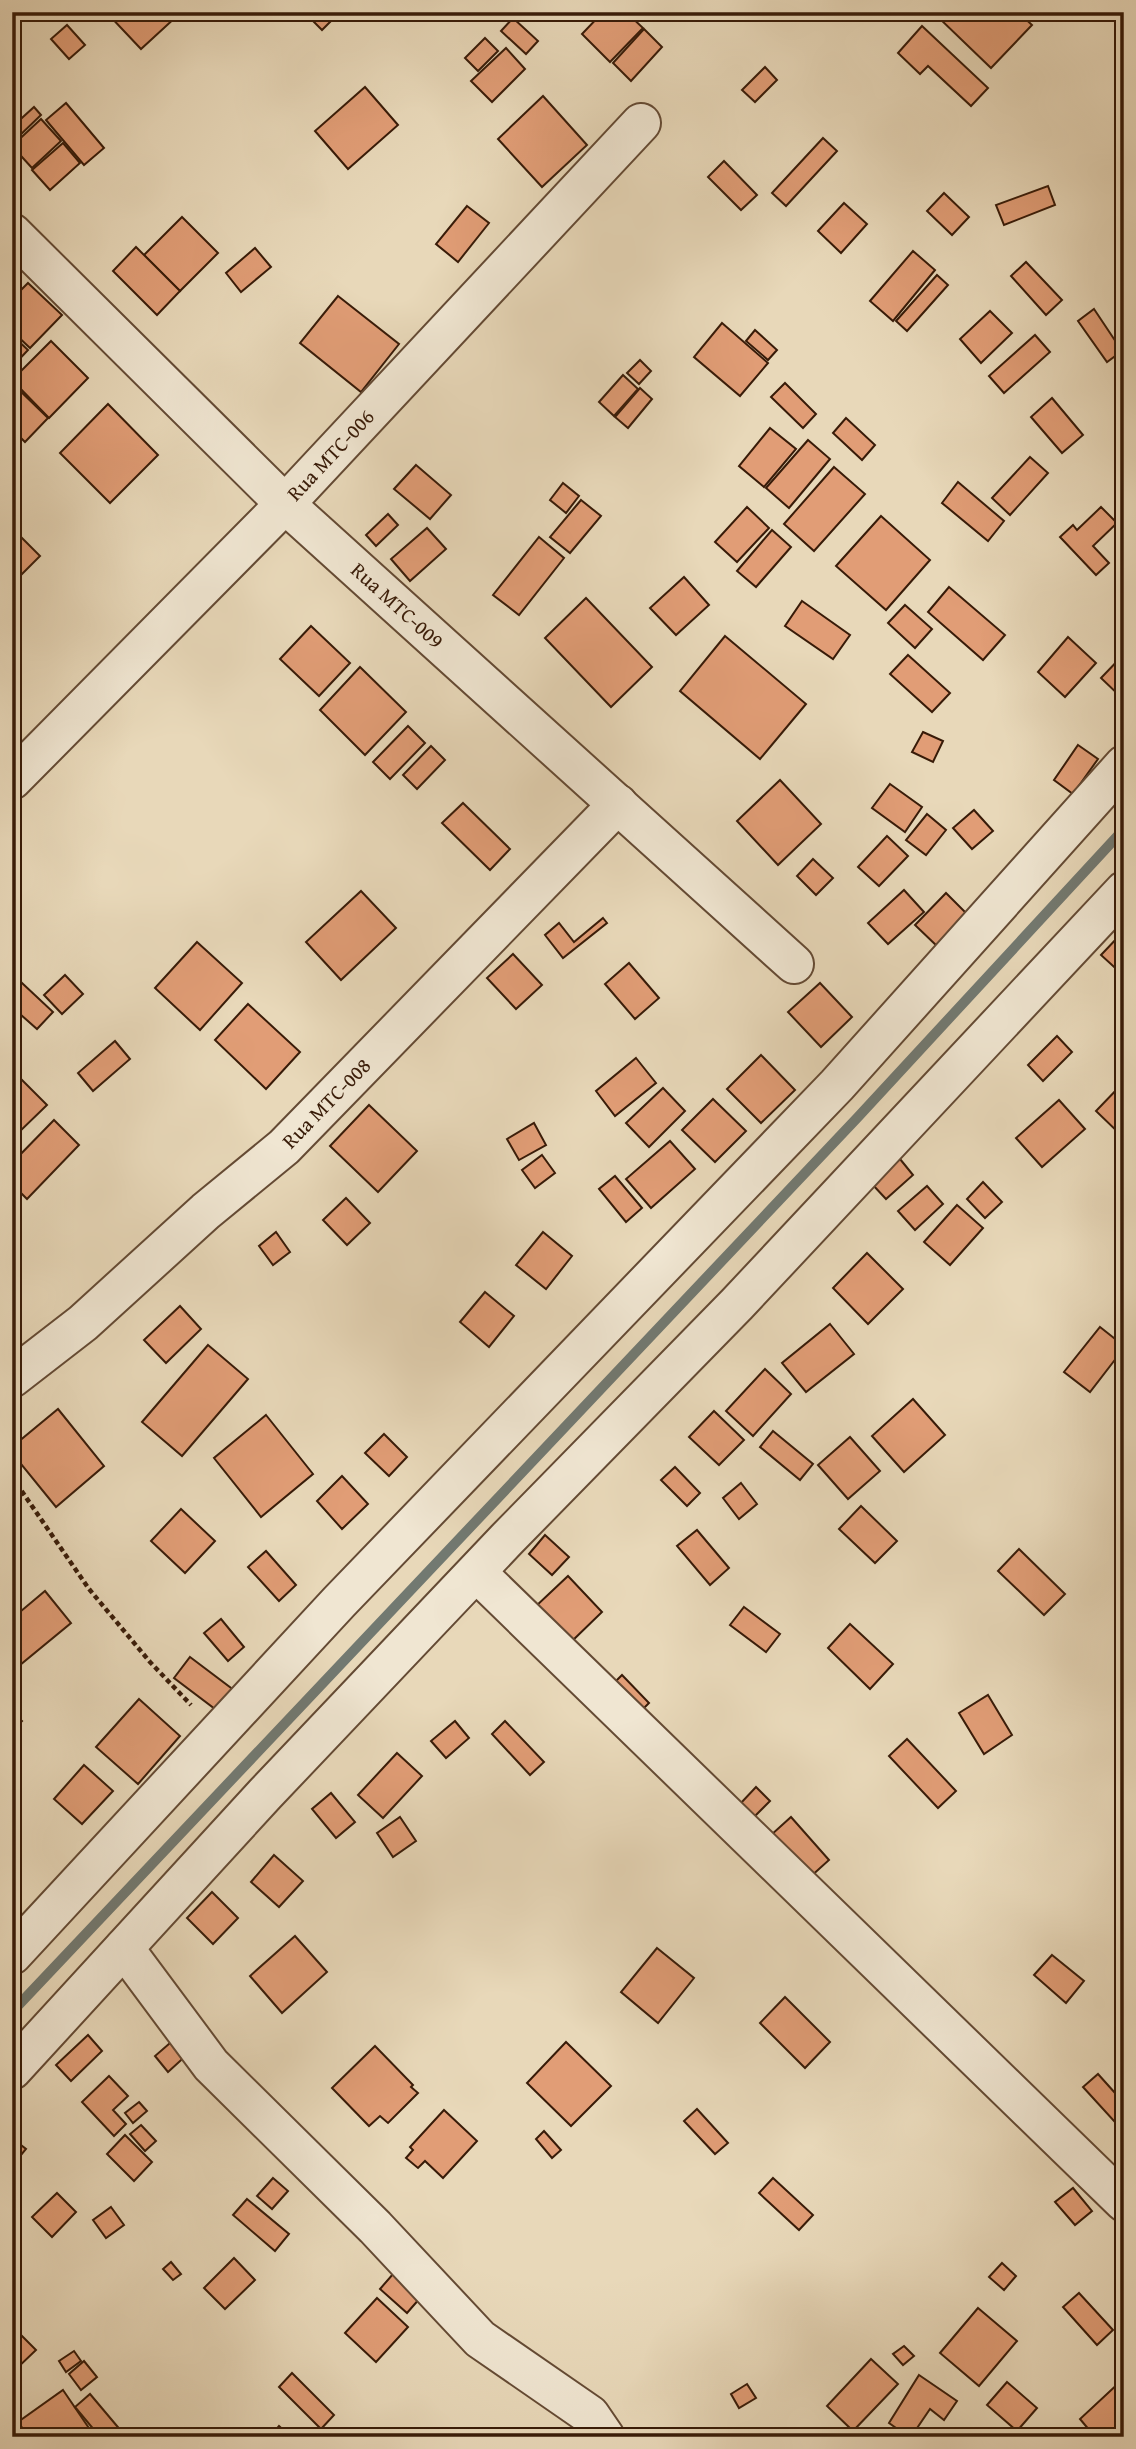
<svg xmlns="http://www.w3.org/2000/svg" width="1136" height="2449" font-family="'Gentium Book Plus',serif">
<rect width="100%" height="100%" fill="#e8d8b9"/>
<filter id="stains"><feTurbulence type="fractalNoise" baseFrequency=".00286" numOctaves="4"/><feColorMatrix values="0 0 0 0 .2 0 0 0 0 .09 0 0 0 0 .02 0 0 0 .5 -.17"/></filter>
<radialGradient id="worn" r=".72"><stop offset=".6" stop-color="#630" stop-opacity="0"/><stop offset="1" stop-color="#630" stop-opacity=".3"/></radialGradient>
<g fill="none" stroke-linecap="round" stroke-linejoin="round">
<polyline stroke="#727971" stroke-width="10" points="12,2012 858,1117 1124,829"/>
</g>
<g fill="#e19d76" stroke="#381b08" stroke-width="2">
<polygon points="106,12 173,12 177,16 141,49"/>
<polygon points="311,12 340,12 322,30 308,16"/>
<polygon points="603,12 626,12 643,28 610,62 582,34"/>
<polygon points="944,12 1018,12 1032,25 991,68 939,18"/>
<polygon points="513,18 538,41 526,54 501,31"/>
<polygon points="67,25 85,45 69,59 51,39"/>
<polygon points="922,26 988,88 971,106 928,66 920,74 898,53"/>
<polygon points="644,29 662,47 631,81 613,63"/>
<polygon points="485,38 498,51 478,71 465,58"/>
<polygon points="506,48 525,69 492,102 471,81"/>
<polygon points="765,67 777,80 755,102 742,90"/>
<polygon points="365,87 398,125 348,169 315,131"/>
<polygon points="543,96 587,145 542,187 498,139"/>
<polygon points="66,103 104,148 84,165 46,120"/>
<polygon points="34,107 41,115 15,140 12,137 12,127"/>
<polygon points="41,119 61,141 32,168 12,146"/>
<polygon points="823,138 837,151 786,206 772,193"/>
<polygon points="63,143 80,163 50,190 32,170"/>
<polygon points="724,161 757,195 741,210 708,177"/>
<polygon points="1048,186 1055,205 1004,225 996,205"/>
<polygon points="944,193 969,217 952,235 927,211"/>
<polygon points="844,203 867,224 841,253 818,231"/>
<polygon points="467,206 489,223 458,262 436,244"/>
<polygon points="182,217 218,253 180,291 144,255"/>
<polygon points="136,247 180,291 157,315 113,271"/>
<polygon points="255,248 271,267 241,292 226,273"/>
<polygon points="913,251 935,270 893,321 870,301"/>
<polygon points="1026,262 1062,300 1046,315 1011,276"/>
<polygon points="937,275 948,285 907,331 896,321"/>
<polygon points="28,283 62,315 30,348 12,331 12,299"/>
<polygon points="338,296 399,344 361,392 300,343"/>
<polygon points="1094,309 1122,351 1107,362 1078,321"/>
<polygon points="990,311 1012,333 981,363 960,339"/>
<polygon points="722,323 768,363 740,396 694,357"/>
<polygon points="755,330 777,350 768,360 746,341"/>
<polygon points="12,335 28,350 12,367"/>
<polygon points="1035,335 1050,352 1004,393 989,376"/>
<polygon points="51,341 88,378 49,418 12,380"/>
<polygon points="640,360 651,371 639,384 627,373"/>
<polygon points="623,375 638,389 614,416 599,402"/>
<polygon points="12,383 48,418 25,442 12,429"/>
<polygon points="785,383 816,414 803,428 771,397"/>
<polygon points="640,388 652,399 628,428 615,417"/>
<polygon points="1052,398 1083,435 1062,453 1031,417"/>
<polygon points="108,404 158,455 110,503 60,453"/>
<polygon points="846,418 875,445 862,460 833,433"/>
<polygon points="770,428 796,449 764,487 739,466"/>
<polygon points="808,440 830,459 789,508 766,488"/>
<polygon points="1030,457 1048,473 1010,515 992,498"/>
<polygon points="416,465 451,495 430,519 394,489"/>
<polygon points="834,467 865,494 814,551 784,524"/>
<polygon points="958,482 1004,521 988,541 942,503"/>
<polygon points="563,483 579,496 566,513 550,500"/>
<polygon points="581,500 601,516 570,553 550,537"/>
<polygon points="747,507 769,528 737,562 715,542"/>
<polygon points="1101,507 1117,523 1093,546 1109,563 1096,575 1060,537 1073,525 1077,530"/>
<polygon points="388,514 398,525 376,546 366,535"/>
<polygon points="881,516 930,560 886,610 836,566"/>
<polygon points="427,528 446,549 410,581 391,559"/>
<polygon points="772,530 791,547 756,587 737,571"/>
<polygon points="19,535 40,556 12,584 12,542"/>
<polygon points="539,537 564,558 519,615 493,595"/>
<polygon points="684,577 709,605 676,635 650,608"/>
<polygon points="949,587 1005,635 983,660 928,612"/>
<polygon points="586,598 652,667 611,707 545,638"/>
<polygon points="802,601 850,635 833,659 785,626"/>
<polygon points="905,605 932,629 915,648 888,623"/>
<polygon points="311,626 350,663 319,696 280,659"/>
<polygon points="725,636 806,704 760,759 680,691"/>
<polygon points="1068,637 1096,663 1065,697 1038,672"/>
<polygon points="1124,654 1124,700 1101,678"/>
<polygon points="908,655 950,693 932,712 890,674"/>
<polygon points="360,667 406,712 365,755 320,710"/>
<polygon points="408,726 425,743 390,779 373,762"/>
<polygon points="923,732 943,741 933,762 912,752"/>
<polygon points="1078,745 1098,759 1073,794 1054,780"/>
<polygon points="431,746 445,760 417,789 403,775"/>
<polygon points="780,780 821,824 778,865 737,821"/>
<polygon points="890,784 922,807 905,832 872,808"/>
<polygon points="463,803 510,849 490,870 442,823"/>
<polygon points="974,810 993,831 972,849 953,828"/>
<polygon points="927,814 946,830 926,855 906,840"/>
<polygon points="887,836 908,856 879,886 858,867"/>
<polygon points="813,859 833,878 816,895 797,876"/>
<polygon points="904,890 924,912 888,944 868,923"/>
<polygon points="361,891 396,928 341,980 306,942"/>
<polygon points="946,893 969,916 938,947 915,925"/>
<polygon points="603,918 607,923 563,958 545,935 559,923 574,942"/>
<polygon points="1120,935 1124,939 1124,976 1101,955"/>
<polygon points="197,942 242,983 200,1030 155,988"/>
<polygon points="513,954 542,985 516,1009 487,978"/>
<polygon points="629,963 659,998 635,1019 605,984"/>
<polygon points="65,975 83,994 62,1014 44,995"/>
<polygon points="22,983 53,1012 37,1029 12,1007 12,994"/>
<polygon points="820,983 852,1017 821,1047 788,1012"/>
<polygon points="248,1004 300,1052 266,1089 215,1040"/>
<polygon points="1057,1036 1072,1052 1043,1081 1028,1065"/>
<polygon points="115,1041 130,1059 93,1091 78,1073"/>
<polygon points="761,1055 795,1090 761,1123 727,1089"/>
<polygon points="636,1058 656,1083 615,1116 596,1091"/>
<polygon points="18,1076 47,1105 13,1138 12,1082"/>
<polygon points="1122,1084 1124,1086 1124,1138 1096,1111"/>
<polygon points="663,1088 685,1111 649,1147 626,1123"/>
<polygon points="713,1099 746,1131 715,1162 682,1130"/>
<polygon points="1059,1100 1085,1129 1042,1167 1016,1138"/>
<polygon points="369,1105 417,1151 378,1192 330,1146"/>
<polygon points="54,1120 79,1145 27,1199 12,1184 12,1163"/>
<polygon points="534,1123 546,1145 519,1160 507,1139"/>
<polygon points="670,1141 695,1169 651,1208 626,1179"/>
<polygon points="542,1155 555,1173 535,1188 522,1170"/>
<polygon points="900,1159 913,1175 886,1199 872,1184"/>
<polygon points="615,1176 642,1208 626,1222 599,1189"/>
<polygon points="983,1182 1002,1202 985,1218 967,1199"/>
<polygon points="927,1186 943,1204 915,1230 898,1211"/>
<polygon points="346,1198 370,1223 347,1245 323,1220"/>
<polygon points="957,1205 983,1228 950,1265 924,1242"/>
<polygon points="276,1232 290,1252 273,1265 259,1246"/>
<polygon points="543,1232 572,1256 546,1289 516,1265"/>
<polygon points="867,1253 903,1289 868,1324 833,1288"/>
<polygon points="485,1292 514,1316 489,1347 460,1322"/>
<polygon points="180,1306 201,1329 166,1363 144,1340"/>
<polygon points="830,1324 854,1354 806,1392 782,1363"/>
<polygon points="1100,1327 1124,1346 1124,1348 1090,1392 1064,1372"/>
<polygon points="208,1345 248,1379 182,1456 142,1422"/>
<polygon points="765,1369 791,1394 753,1436 726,1411"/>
<polygon points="913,1399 945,1435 904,1472 872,1436"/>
<polygon points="58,1409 104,1466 56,1507 12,1453 12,1447"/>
<polygon points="714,1411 744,1440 719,1465 689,1437"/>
<polygon points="266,1415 313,1474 261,1517 214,1458"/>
<polygon points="773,1431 813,1464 800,1480 760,1447"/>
<polygon points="384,1434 407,1457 389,1476 365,1453"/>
<polygon points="850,1437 880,1471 848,1499 818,1465"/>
<polygon points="675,1467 700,1493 687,1506 661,1480"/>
<polygon points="342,1476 368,1504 342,1529 317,1501"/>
<polygon points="741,1483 757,1504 739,1519 723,1498"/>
<polygon points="861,1506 897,1541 875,1563 839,1529"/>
<polygon points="181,1509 215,1541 185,1573 151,1541"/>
<polygon points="697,1530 729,1568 710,1585 677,1546"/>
<polygon points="545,1535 569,1557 552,1575 529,1554"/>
<polygon points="1019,1549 1065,1594 1044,1615 998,1571"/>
<polygon points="266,1551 296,1585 279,1601 248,1567"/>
<polygon points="568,1576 602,1612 569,1644 535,1607"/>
<polygon points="45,1591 71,1623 20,1665 12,1655 12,1615 14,1617"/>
<polygon points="744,1607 780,1634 766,1652 730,1625"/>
<polygon points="221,1619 244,1647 228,1661 204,1633"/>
<polygon points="850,1624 893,1664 870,1689 828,1648"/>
<polygon points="190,1657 239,1694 223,1715 174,1678"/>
<polygon points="622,1675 649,1703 635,1717 607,1690"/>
<polygon points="988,1695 1012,1735 984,1754 959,1713"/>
<polygon points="139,1699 180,1736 138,1784 96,1747"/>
<polygon points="12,1712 22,1721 12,1732"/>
<polygon points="455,1721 469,1738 446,1758 431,1741"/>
<polygon points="505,1721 544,1762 530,1775 492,1734"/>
<polygon points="907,1739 956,1791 938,1808 889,1756"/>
<polygon points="397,1753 422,1776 383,1818 358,1795"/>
<polygon points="84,1765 113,1791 82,1824 54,1799"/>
<polygon points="756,1787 770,1801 753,1818 740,1804"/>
<polygon points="331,1793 355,1822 336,1838 312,1809"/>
<polygon points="400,1817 416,1841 393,1857 377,1833"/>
<polygon points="791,1817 829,1860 809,1878 771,1835"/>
<polygon points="274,1855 303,1881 279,1907 251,1882"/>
<polygon points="212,1892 238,1918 213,1944 187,1918"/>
<polygon points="295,1936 327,1972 282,2013 250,1976"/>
<polygon points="657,1948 694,1978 658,2023 621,1992"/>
<polygon points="1052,1955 1084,1981 1066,2003 1034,1975"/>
<polygon points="785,1997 830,2042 805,2068 760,2023"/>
<polygon points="88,2035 102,2051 71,2081 56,2065"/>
<polygon points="177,2037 190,2052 168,2072 155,2056"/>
<polygon points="566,2042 611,2086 571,2126 527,2083"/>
<polygon points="375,2046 413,2085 411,2087 418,2093 388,2123 380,2116 369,2126 332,2088"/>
<polygon points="1098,2074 1124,2103 1124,2132 1083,2087"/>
<polygon points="109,2076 128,2096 113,2110 126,2124 114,2136 82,2102"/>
<polygon points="139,2102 147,2111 133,2123 125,2113"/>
<polygon points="697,2109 728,2143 715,2154 684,2121"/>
<polygon points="444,2110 477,2141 443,2178 425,2161 418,2168 406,2158 413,2150 410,2147"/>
<polygon points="141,2125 156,2141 145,2151 130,2134"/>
<polygon points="544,2131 561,2150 552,2158 536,2139"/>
<polygon points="125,2135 152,2162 134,2181 107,2154"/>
<polygon points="12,2138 26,2149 12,2166"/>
<polygon points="273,2178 288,2191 272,2209 257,2196"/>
<polygon points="773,2178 813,2215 799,2230 759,2193"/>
<polygon points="1073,2188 1092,2211 1075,2225 1055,2202"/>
<polygon points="57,2193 76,2212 52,2237 32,2217"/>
<polygon points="247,2199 289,2234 275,2251 233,2215"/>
<polygon points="111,2207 124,2225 106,2238 93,2220"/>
<polygon points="234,2258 255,2280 225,2309 204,2288"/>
<polygon points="171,2262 181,2274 173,2280 163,2269"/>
<polygon points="1002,2263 1016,2276 1004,2290 989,2277"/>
<polygon points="400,2266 427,2290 407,2313 380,2289"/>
<polygon points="1079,2293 1113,2330 1097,2345 1063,2307"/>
<polygon points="377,2298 408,2327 376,2362 345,2333"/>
<polygon points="978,2308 1017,2341 979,2386 940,2353"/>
<polygon points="12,2326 36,2350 12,2373"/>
<polygon points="904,2346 914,2356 903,2365 893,2354"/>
<polygon points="74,2351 81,2361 66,2372 59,2361"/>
<polygon points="871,2359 898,2384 853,2431 827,2406"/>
<polygon points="84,2361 97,2377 81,2390 69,2374"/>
<polygon points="292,2373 334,2415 321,2429 279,2387"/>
<polygon points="919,2375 957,2401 944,2420 930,2409 911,2437 909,2437 889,2423"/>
<polygon points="1122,2380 1124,2437 1095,2437 1080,2419"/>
<polygon points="1007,2382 1037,2408 1017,2431 987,2405"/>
<polygon points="747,2384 756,2398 739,2408 731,2394"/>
<polygon points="63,2390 95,2437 29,2437 18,2422"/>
<polygon points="90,2394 122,2432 116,2437 100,2437 75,2407"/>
<polygon points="279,2426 291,2437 270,2437"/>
</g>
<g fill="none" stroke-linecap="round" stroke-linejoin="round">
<g stroke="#644a34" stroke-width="42">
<g id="minor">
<path id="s1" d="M12,233L285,504L794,964"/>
<path id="s2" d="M12,780L285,504L641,123"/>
<path id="s3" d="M12,1378L83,1323L206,1211L284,1147L618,804"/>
<polyline points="477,1573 1124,2202"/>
<polyline points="124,1948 211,2065 375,2227 480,2339 590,2415 605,2437"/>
<polyline points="12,1955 339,1602 837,1085 1124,765"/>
<polyline points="12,2070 265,1794 506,1540 737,1304 1124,891"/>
</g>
</g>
<polyline stroke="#381b08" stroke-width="4.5" stroke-dasharray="5 3.5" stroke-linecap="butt" points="12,1477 89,1589 150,1662 191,1705"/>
<use href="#minor" stroke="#f0e6d2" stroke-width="38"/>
</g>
<g text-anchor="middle" stroke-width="7" stroke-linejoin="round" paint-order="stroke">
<g font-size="21" fill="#381b08" stroke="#f0e6d2">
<text dy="7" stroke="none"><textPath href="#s2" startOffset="455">Rua MTC-006</textPath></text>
<text dy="7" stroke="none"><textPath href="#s1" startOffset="536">Rua MTC-009</textPath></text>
<text dy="7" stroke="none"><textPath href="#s3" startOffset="418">Rua MTC-008</textPath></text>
</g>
</g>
<rect width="1136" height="2449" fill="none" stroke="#e8d8b9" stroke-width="42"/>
<rect x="14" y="14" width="1108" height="2421" fill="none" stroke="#381b08" stroke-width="3.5"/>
<rect x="21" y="21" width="1094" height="2407" fill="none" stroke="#381b08" stroke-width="2"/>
<rect width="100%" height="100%" filter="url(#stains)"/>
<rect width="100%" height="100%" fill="url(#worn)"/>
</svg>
